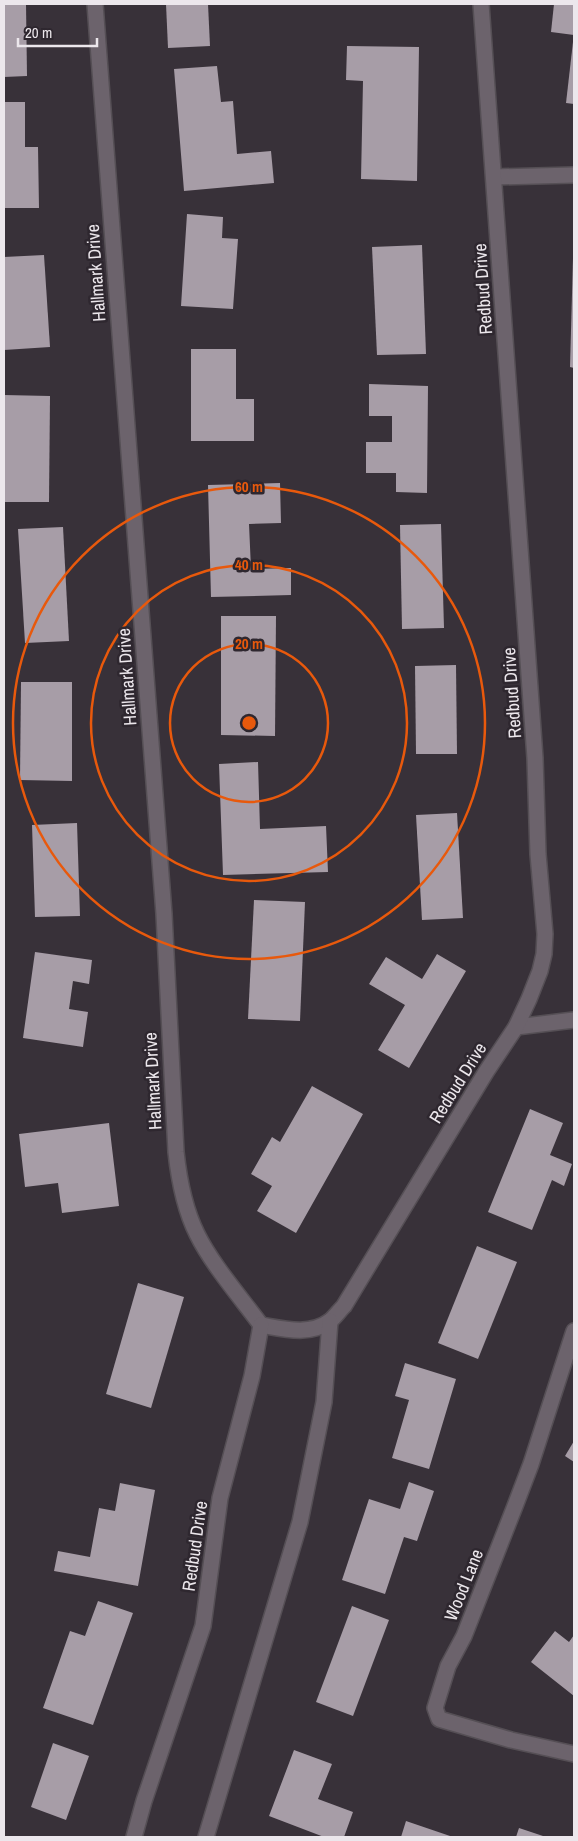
<svg xmlns="http://www.w3.org/2000/svg" width="578" height="1841" font-family="'Archivo Narrow',sans-serif">
<rect width="100%" height="100%" fill="#383139"/>
<g fill="#a79da7">
<polygon points="4,4 26,4 27,76 4,77"/>
<polygon points="166,4 208,4 210,46 168,48"/>
<polygon points="554,4 574,4 574,35 551,32"/>
<polygon points="573,42 574,42 574,104 566,103"/>
<polygon points="347,46 419,47 417,181 361,179 363,81 346,80"/>
<polygon points="217,66 221,102 233,101 237,154 271,151 274,183 184,191 174,69"/>
<polygon points="4,102 25,102 25,147 38,147 39,208 4,208"/>
<polygon points="187,214 223,217 222,238 238,239 233,309 181,306"/>
<polygon points="422,245 426,354 377,355 372,247"/>
<polygon points="44,255 50,347 4,350 4,257"/>
<polygon points="573,258 574,259 574,368 570,367"/>
<polygon points="191,349 236,349 236,399 254,399 254,441 191,441"/>
<polygon points="369,384 428,386 427,493 396,492 396,473 366,473 366,442 392,442 392,416 369,416"/>
<polygon points="4,395 50,396 49,502 4,502"/>
<polygon points="280,483 281,523 249,524 251,569 291,568 291,595 211,597 208,485"/>
<polygon points="441,524 444,628 402,629 400,525"/>
<polygon points="63,527 69,641 25,643 18,529"/>
<polygon points="221,616 276,616 275,736 221,735"/>
<polygon points="456,665 457,754 416,754 415,666"/>
<polygon points="21,682 72,682 72,781 20,780"/>
<polygon points="258,762 260,829 326,826 328,872 223,875 219,764"/>
<polygon points="457,813 463,918 422,920 416,815"/>
<polygon points="77,823 80,916 35,917 32,825"/>
<polygon points="254,900 305,902 300,1021 248,1019"/>
<polygon points="35,952 92,960 89,984 73,981 69,1009 88,1012 83,1047 23,1038"/>
<polygon points="437,954 466,971 409,1068 378,1050 405,1005 369,984 386,957 422,979"/>
<polygon points="312,1086 363,1114 296,1233 257,1211 272,1186 251,1174 272,1137 280,1142"/>
<polygon points="530,1109 563,1123 550,1155 572,1164 564,1186 552,1180 532,1230 488,1212"/>
<polygon points="109,1123 119,1206 62,1213 58,1183 25,1187 19,1134"/>
<polygon points="477,1246 517,1262 478,1359 438,1343"/>
<polygon points="138,1283 184,1297 151,1408 106,1394"/>
<polygon points="405,1363 456,1379 429,1469 392,1458 409,1400 395,1396"/>
<polygon points="574,1441 574,1462 565,1456"/>
<polygon points="409,1482 434,1491 417,1541 404,1537 385,1594 342,1580 369,1499 400,1509"/>
<polygon points="120,1483 155,1490 138,1586 54,1571 58,1551 90,1557 99,1508 115,1511"/>
<polygon points="98,1601 133,1613 93,1725 43,1708 70,1631 85,1636"/>
<polygon points="352,1606 389,1620 353,1716 316,1702"/>
<polygon points="555,1631 569,1642 574,1635 574,1696 531,1662"/>
<polygon points="53,1743 89,1756 66,1820 31,1807"/>
<polygon points="294,1750 332,1764 318,1799 353,1812 344,1837 324,1837 269,1816"/>
<polygon points="406,1821 453,1837 401,1837"/>
<polygon points="519,1828 546,1837 516,1837"/>
</g>
<g fill="none" stroke-linecap="round" stroke-linejoin="round">
<g stroke="#554f55" stroke-width="18">
<g id="minor">
<path d="M95,4L164,914L176,1152C179,1180 184,1208 197,1234C211,1263 241,1298 261,1325"/>
<polyline points="494,177 574,175"/>
<polyline points="516,1027 574,1020"/>
<path d="M261,1325C284,1329 310,1336 330,1321C335,1317 339,1311 344,1306L486,1072L516,1027L529,999L540,971L544,954L545,934L538,854L535,758L481,4"/>
<polyline points="574,1331 531,1464 515,1506 464,1636 448,1666 435,1708 439,1719 511,1740 574,1754"/>
<polyline points="134,1837 144,1801 203,1626 220,1498 252,1376 261,1325"/>
<polyline points="206,1837 300,1522 324,1402 330,1321"/>
</g>
</g>
<use href="#minor" stroke="#6c636c" stroke-width="15"/>
</g>
<g fill="none" stroke="#e8590c" stroke-width="2.5">
<circle cx="249" cy="723" r="79"/>
<circle cx="249" cy="723" r="158"/>
<circle cx="249" cy="723" r="236"/>
</g>
<g text-anchor="middle" stroke-width="5" stroke-linejoin="round" paint-order="stroke">
<g font-size="18" fill="#ece7ec" stroke="#2e272f">
<text transform="translate(96 273) rotate(-94)" y="6">Hallmark Drive</text>
<text transform="translate(483 289) rotate(-94)" y="6">Redbud Drive</text>
<text transform="translate(127 677) rotate(-94)" y="6">Hallmark Drive</text>
<text transform="translate(512 693) rotate(-94)" y="6">Redbud Drive</text>
<text transform="translate(153 1081) rotate(-93)" y="6">Hallmark Drive</text>
<text transform="translate(458 1083) rotate(-58)" y="6">Redbud Drive</text>
<text transform="translate(195 1546) rotate(-82)" y="6">Redbud Drive</text>
<text transform="translate(464 1585) rotate(-68)" y="6">Wood Lane</text>
</g>
</g>
<circle cx="249" cy="723" r="8" fill="#e8590c" stroke="#2e272f" stroke-width="2.5"/>
<g font-size="15" text-anchor="middle" font-weight="bold" fill="#e8590c" stroke="#2e272f" stroke-width="5" stroke-linejoin="round" paint-order="stroke">
<text x="249" y="492">60 m</text>
<text x="249" y="570">40 m</text>
<text x="249" y="649">20 m</text>
</g>
<rect width="578" height="1841" fill="none" stroke="#ece7ec" stroke-width="10"/>
<path d="M18 38v8h79v-8" fill="none" stroke="#ece7ec" stroke-width="2.5"/>
<text x="25" y="38" font-size="15" fill="#ece7ec" stroke="#2e272f" stroke-width="4" paint-order="stroke">20 m</text>
</svg>
